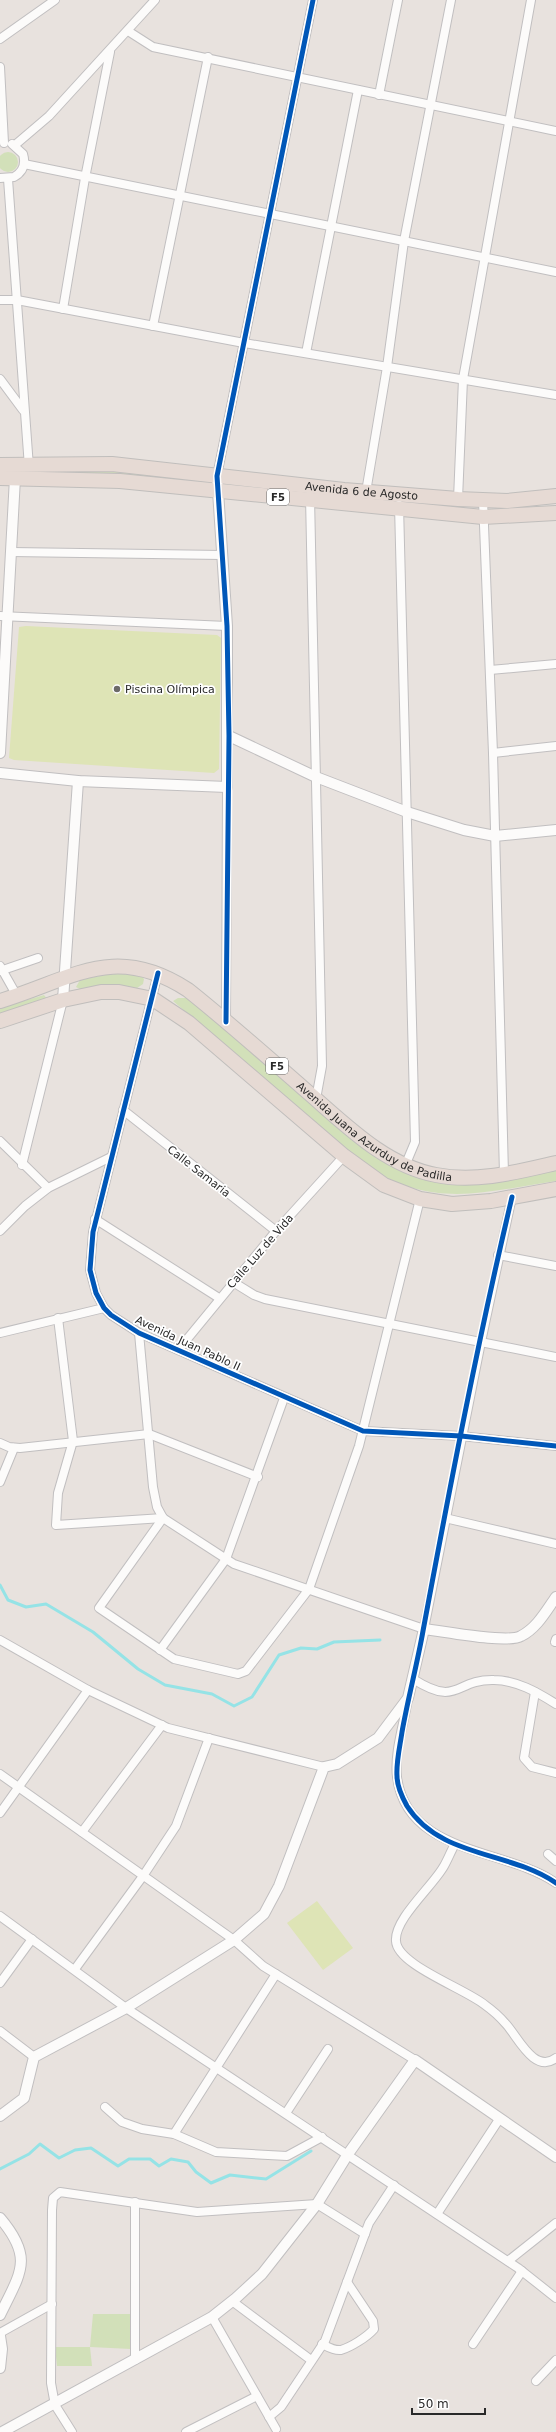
<svg xmlns="http://www.w3.org/2000/svg" width="556" height="2432" font-family="'DejaVu Sans',sans-serif">
<rect width="100%" height="100%" fill="#e8e2de"/>
<g fill="#d2e0b9">
<circle cx="8" cy="162" r="10"/>
<polygon points="39,468 129,471 207,481 206,487 38,474"/>
<polygon points="115,973 141,975 144,979 143,984 137,988 116,986 80,989 76,987 80,980"/>
<polygon points="44,995 47,999 0,1015 0,1008"/>
<path d="M178,998H188L361,1145L393,1167L407,1173L539,1174L556,1170V1181C483,1192 434,1209 367,1167L173,1001Z"/>
<polygon points="93,2314 131,2314 131,2349 90,2347 92,2366 57,2366 55,2347 90,2347"/>
</g>
<g fill="#dee4b6">
<polygon points="26,626 217,635 221,638 219,769 214,773 14,760 9,758 19,627"/>
<polygon points="317,1901 353,1948 323,1970 287,1923"/>
</g>
<g fill="none" stroke-linecap="round" stroke-linejoin="round">
<g stroke="#95e3e6" stroke-width="3">
<polyline points="0,1585 8,1600 26,1607 46,1604 93,1632 138,1669 165,1685 212,1694 234,1706 252,1697 279,1655 301,1648 317,1649 334,1642 380,1640"/>
<polyline points="0,2169 29,2154 40,2144 59,2158 75,2150 91,2148 118,2166 129,2159 150,2159 159,2166 171,2159 188,2162 196,2172 211,2183 230,2175 266,2179 311,2151"/>
</g>
<g stroke="#c1bfc0" stroke-width="10">
<g id="minor">
<polyline points="128,31 153,47 556,131"/>
<polyline points="0,39 55,0"/>
<polyline points="0,67 4,143"/>
<polyline points="379,95 398,0"/>
<polyline points="15,145 49,116 155,0"/>
<polyline points="24,164 556,272"/>
<path d="M0,178L14,177C23,172 26,164 23,154L12,144"/>
<polyline points="8,179 29,467"/>
<polyline points="0,300 17,300 244,343 556,395"/>
<polyline points="63,309 85,178 110,52"/>
<polyline points="153,326 208,57"/>
<polyline points="306,353 358,90"/>
<polyline points="0,379 23,410"/>
<polyline points="217,476 313,0"/>
<polyline points="366,492 387,367 404,241 451,0"/>
<polyline points="310,497 322,1066 316,1099"/>
<polyline points="458,499 463,379 531,0"/>
<polyline points="483,500 493,753 504,1174"/>
<polyline points="399,505 415,1142 405,1166"/>
<polyline points="11,552 222,555"/>
<polyline points="0,616 227,626"/>
<polyline points="490,670 556,664"/>
<polyline points="493,753 556,746"/>
<polyline points="0,966 17,996"/>
<polyline points="0,971 38,958"/>
<polyline points="158,973 93,1232 90,1270 96,1293 104,1308 111,1315 139,1333 363,1431 461,1436 556,1446"/>
<polyline points="226,1022 227,787"/>
<polyline points="123,1110 276,1231"/>
<polyline points="0,1141 48,1188"/>
<polyline points="22,1165 63,1000"/>
<polyline points="95,1219 219,1298"/>
<polyline points="0,1231 25,1206 48,1188 111,1157"/>
<polyline points="498,1255 556,1266"/>
<polyline points="233,1282 254,1295 265,1299 556,1357"/>
<polyline points="58,1318 73,1441 58,1493 56,1525 163,1518"/>
<polyline points="0,1333 104,1308"/>
<polyline points="139,1333 153,1487 157,1507 163,1518 234,1564 424,1629 481,1342 512,1197"/>
<polyline points="179,1349 276,1231 344,1156"/>
<polyline points="0,1443 9,1447 20,1448 149,1434 258,1477"/>
<polyline points="0,1482 14,1448"/>
<polyline points="163,1518 99,1608 174,1659 238,1674 246,1671 309,1589 359,1446 420,1199"/>
<polyline points="445,1518 556,1544"/>
<polyline points="0,1640 88,1690 168,1728 324,1767"/>
<polyline points="555,1642 556,1639"/>
<polyline points="160,1650 226,1559 284,1398"/>
<path d="M413,1679C459,1708 454,1679 494,1680C516,1680 537,1692 556,1704"/>
<polyline points="535,1692 524,1758 532,1767 556,1773"/>
<path d="M408,1699C404,1723 394,1753 397,1777C407,1855 506,1848 556,1883"/>
<polyline points="0,1774 234,1940 263,1966 415,2060"/>
<polyline points="0,1813 88,1690"/>
<polyline points="82,1832 162,1725"/>
<path d="M455,1844C451,1851 448,1859 444,1866C433,1886 394,1919 396,1941C397,1965 466,1989 485,2005C492,2010 499,2016 505,2023C517,2035 534,2075 556,2058"/>
<polyline points="548,1854 556,1861"/>
<polyline points="0,1916 126,2008 518,2268 556,2298"/>
<polyline points="75,1969 143,1876 176,1826 209,1738"/>
<polyline points="0,1983 32,1939"/>
<polyline points="0,2031 34,2057"/>
<polyline points="105,2107 122,2122 142,2129 174,2134 216,2152 287,2156 322,2137"/>
<polyline points="286,2113 328,2049"/>
<polyline points="174,2134 276,1974"/>
<polyline points="437,2214 500,2118"/>
<polyline points="508,2261 556,2223"/>
<polyline points="232,2301 311,2360"/>
<polyline points="212,2317 276,2429"/>
<polyline points="0,2333 52,2304"/>
<path d="M322,2344C328,2347 334,2351 341,2350C351,2347 367,2337 374,2329L373,2321L347,2282"/>
<polyline points="473,2344 522,2271"/>
<polyline points="135,2360 135,2202"/>
<polyline points="536,2381 556,2360"/>
<polyline points="269,2417 281,2407 325,2341 369,2223 394,2185"/>
<polyline points="72,2432 55,2405 51,2383 52,2210 53,2198 60,2192 197,2212 317,2204 365,2234"/>
<polyline points="186,2432 257,2396"/>
</g>
</g>
<g stroke="#c1bfc0" stroke-width="12">
<g id="tertiary">
<polyline points="229,736 316,777 407,812 464,830 495,836 556,830"/>
<polyline points="0,753 15,478"/>
<polyline points="0,773 78,781 227,787 227,626 217,476"/>
<polyline points="63,1000 78,781"/>
<path d="M0,2116L24,2098L34,2057L126,2008L234,1940L264,1914L279,1886L324,1767L337,1764L378,1738L408,1698L424,1629C443,1631 507,1644 521,1636C537,1628 546,1611 556,1597"/>
<path d="M0,2218C34,2258 21,2272 0,2315"/>
<polyline points="0,2336 2,2349 0,2368"/>
<polyline points="2,2432 212,2317 236,2298 262,2274 317,2204 348,2154 415,2060 556,2157"/>
</g>
</g>
<g stroke="#c0bebc" stroke-width="16">
<g id="trunk">
<path id="s1" d="M0,465L112,464L344,490L458,499L507,501L556,496"/>
<polyline points="0,478 120,481 483,517 556,513"/>
<path id="s2" d="M0,1001C73,979 114,942 188,990C227,1021 265,1055 303,1088C343,1122 383,1165 436,1175C476,1183 517,1172 556,1163"/>
<polyline points="0,1021 63,1000 101,992 119,992 153,999 189,1023 344,1156 384,1185 420,1199 452,1204 491,1201 556,1189"/>
</g>
</g>
<use href="#minor" stroke="#fcfbfa" stroke-width="8"/>
<use href="#tertiary" stroke="#fcfbfa" stroke-width="10"/>
<use href="#trunk" stroke="#e6dad4" stroke-width="14"/>
<g stroke="#fff" stroke-width="8">
<g id="cycleway">
<polyline points="158,973 93,1232 90,1270 96,1293 104,1308 111,1315 139,1333 363,1431 461,1436 556,1446"/>
<polyline points="226,1022 229,736 227,626 217,476 313,0"/>
<path d="M512,1197C478,1340 450,1486 423,1631C417,1665 408,1698 402,1732C400,1746 396,1762 397,1776C397,1786 402,1797 407,1806C440,1858 510,1851 556,1883"/>
</g>
</g>
<use href="#cycleway" stroke="#0057b8" stroke-width="5"/>
</g>
<circle fill="#6c6a68" stroke="#fff" stroke-width="1.5" cx="117" cy="689" r="4"/>
<g text-anchor="middle" stroke-width="3.5" stroke-linejoin="round" paint-order="stroke">
<g fill="#fff" stroke="#696969" stroke-width="1">
<rect x="267" y="489" width="22" height="16" rx="3"/>
<rect x="266" y="1058" width="22" height="16" rx="3"/>
</g>
<g font-size="10" font-weight="bold" fill="#292929">
<text x="278" y="501">F5</text>
<text x="277" y="1070">F5</text>
</g>
<g font-size="11" fill="#292929" stroke="#fff">
<text dy="4" stroke="none"><textPath href="#s1" startOffset="363">Avenida 6 de Agosto</textPath></text>
<text dy="4" stroke="none"><textPath href="#s2" startOffset="435">Avenida Juana Azurduy de Padilla</textPath></text>
<text transform="translate(199 1171) rotate(38)" y="4">Calle Samaria</text>
<text transform="translate(260 1251) rotate(-49)" y="4">Calle Luz de Vida</text>
<text transform="translate(188 1343) rotate(25)" y="4">Avenida Juan Pablo II</text>
</g>
<g font-size="11" fill="#292929" stroke="#fff" text-anchor="start">
<text x="125" y="693">Piscina Olímpica</text>
</g>
</g>
<path d="M412 2408v6h73v-6" fill="none" stroke="#292929" stroke-width="2"/>
<text x="418" y="2408" font-size="12" fill="#292929" stroke="#ffffff" stroke-width="3" paint-order="stroke">50 m</text>
</svg>
